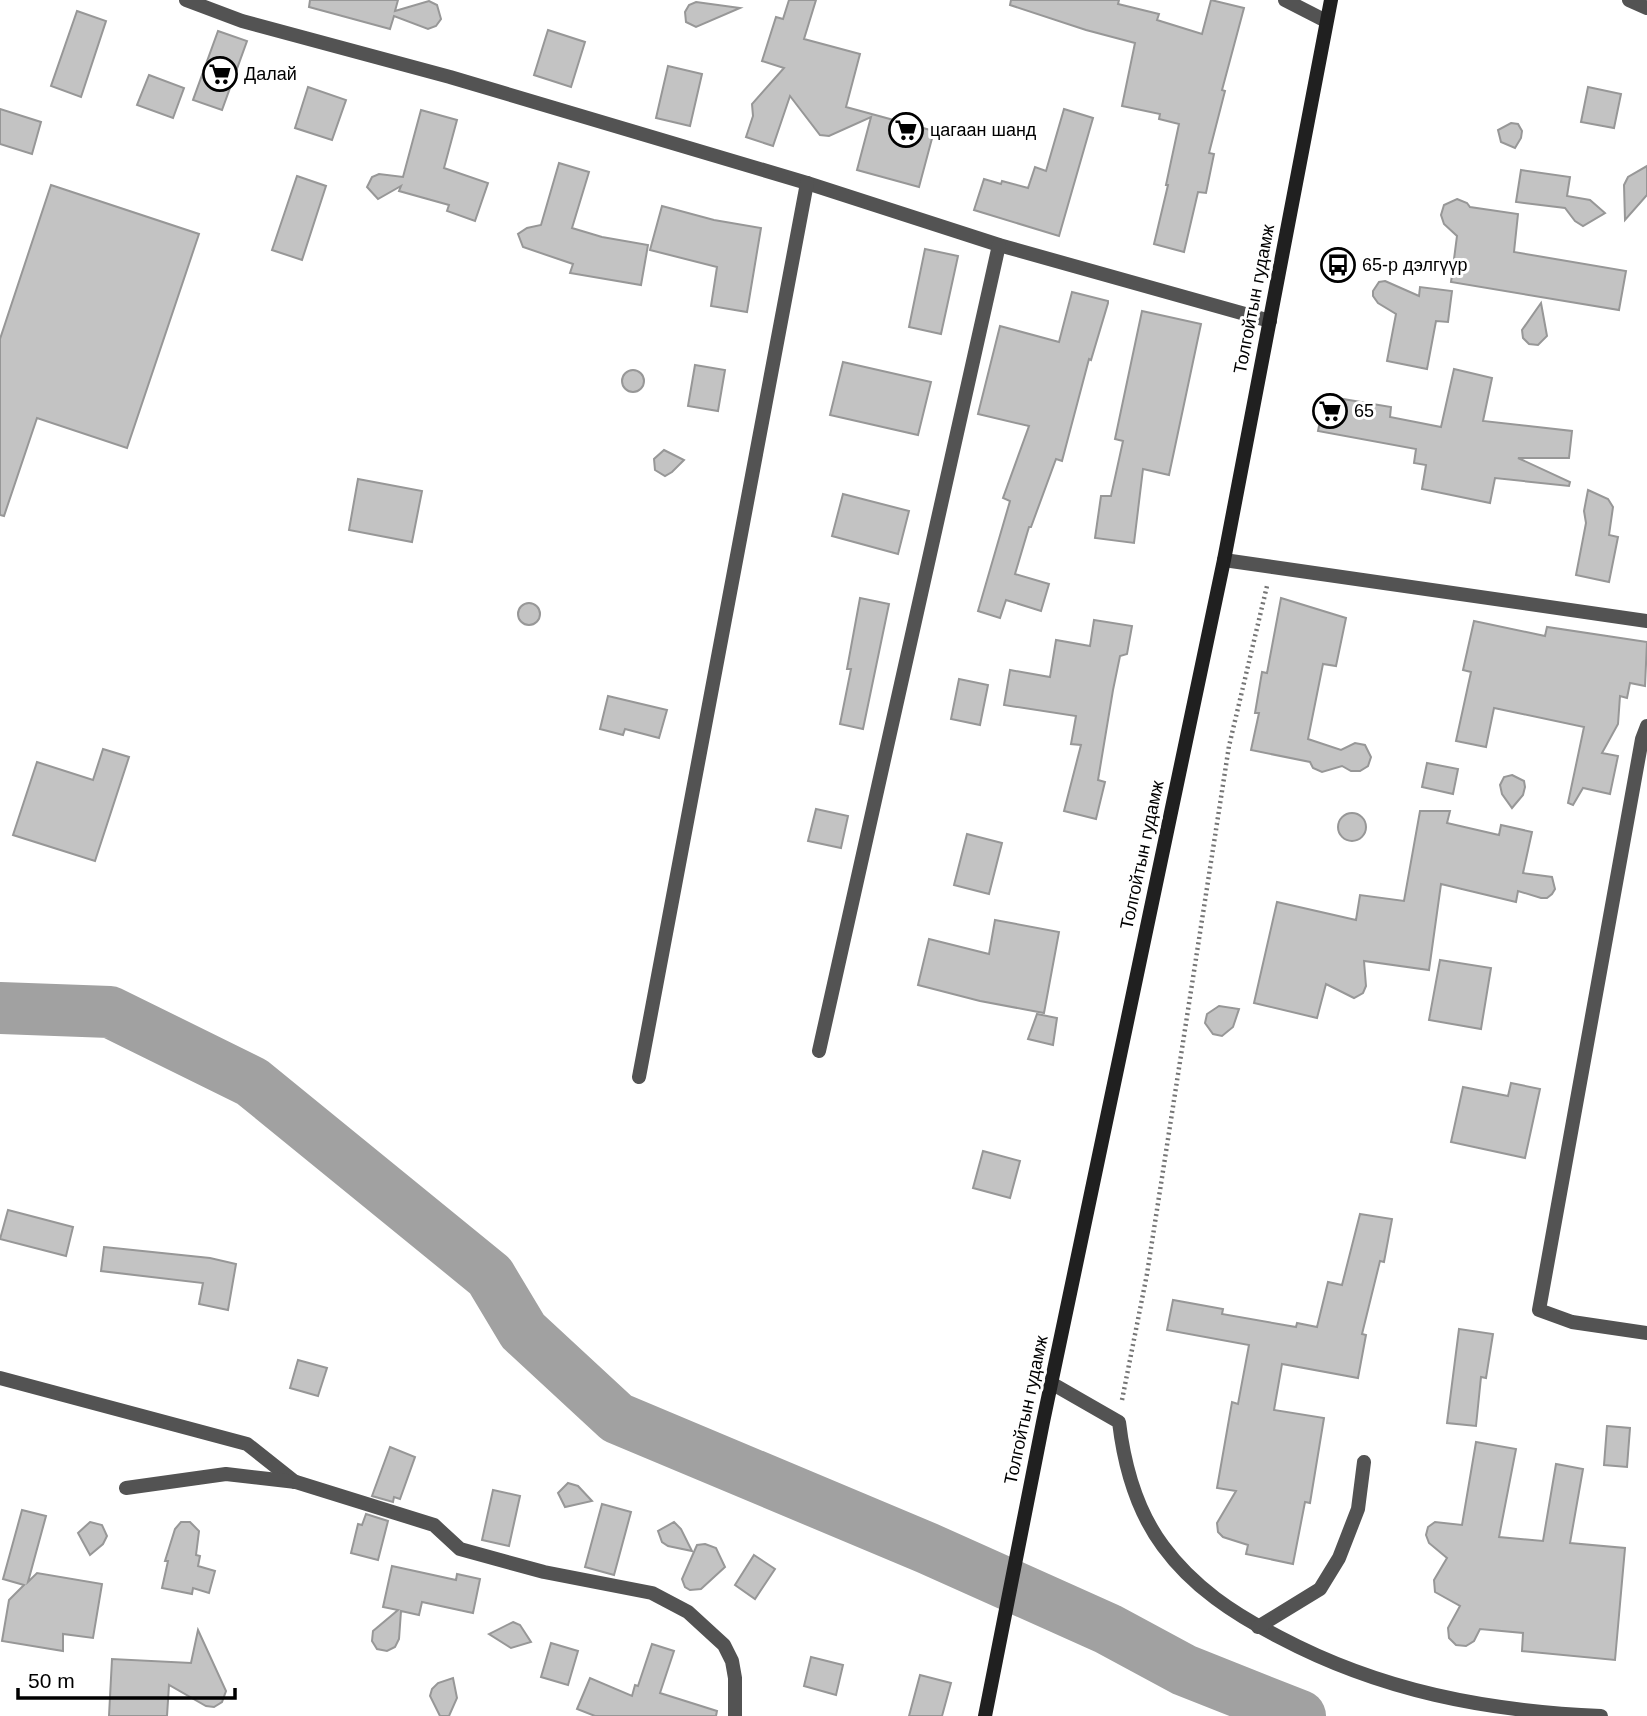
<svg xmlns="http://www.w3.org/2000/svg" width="1647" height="1716" font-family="Helvetica,sans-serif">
<rect width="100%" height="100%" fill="#fff"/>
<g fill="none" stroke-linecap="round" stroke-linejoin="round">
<polyline stroke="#a1a1a1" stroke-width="52" points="0,1008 110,1012 252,1082 490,1276 523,1331 617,1418 927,1548 1108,1629 1184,1670 1300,1716"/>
</g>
<g fill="#c3c3c3" stroke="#979797" stroke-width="2">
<polygon points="310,0 398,0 395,11 429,1 437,5 441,19 436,26 428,29 394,16 390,29 309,7"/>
<polygon points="789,0 816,0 804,39 860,54 846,107 934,131 919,187 857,170 871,117 829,136 820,135 790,96 773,146 746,137 753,116 752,104 784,68 762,61 776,17 783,19"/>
<polygon points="1011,0 1119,0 1118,4 1159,14 1157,20 1202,34 1211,0 1244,8 1222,90 1225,91 1209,153 1214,154 1206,193 1198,192 1184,252 1154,244 1168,185 1166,185 1179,124 1159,119 1160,114 1122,106 1135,43 1086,30 1010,5"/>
<polygon points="696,2 740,8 696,27 686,22 685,12 689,5"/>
<polygon points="77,11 106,21 81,97 51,86"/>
<polygon points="548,30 585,42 571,87 534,75"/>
<polygon points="218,31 247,41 222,110 193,100"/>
<polygon points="668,66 702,74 690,126 656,118"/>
<polygon points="149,75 184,88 173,118 137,105"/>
<polygon points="308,87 346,100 332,140 295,128"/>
<polygon points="1588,87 1621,94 1614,128 1581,122"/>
<polygon points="0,109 41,122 32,154 0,144"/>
<polygon points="1064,109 1093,118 1059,236 974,210 984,179 1001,184 1002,181 1028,188 1035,167 1046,171"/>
<polygon points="421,110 457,120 444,168 488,183 475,221 447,211 449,205 399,191 401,186 378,199 367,187 372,177 379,174 403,177"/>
<polygon points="1511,123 1518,124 1522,131 1521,138 1515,148 1501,142 1498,130"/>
<polygon points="559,163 589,172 572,228 602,237 648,245 641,285 570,273 573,264 523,247 518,234 527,228 541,225"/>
<polygon points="1647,166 1647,195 1625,220 1624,185 1628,177"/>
<polygon points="1521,170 1570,177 1567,196 1590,200 1605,213 1583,226 1575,221 1565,208 1516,202"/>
<polygon points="297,176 326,186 302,260 272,250"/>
<polygon points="51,185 199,234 127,448 37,418 4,516 0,515 0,339"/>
<polygon points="1457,199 1467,203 1470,207 1518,214 1514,252 1626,271 1619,310 1451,282 1457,236 1444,224 1441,215 1444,205"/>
<polygon points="662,206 714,220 761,228 747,312 711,306 717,267 650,250"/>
<polygon points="925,249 958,256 941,334 909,327"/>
<polygon points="1385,281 1419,296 1420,287 1452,291 1448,322 1436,321 1427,369 1387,361 1396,314 1378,303 1373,296 1373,291 1379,282"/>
<polygon points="1072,292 1108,301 1108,303 1091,360 1089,359 1062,461 1056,459 1031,527 1029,527 1015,574 1049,584 1041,611 1006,600 1000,618 978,611 1010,501 1003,498 1029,426 978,414 1000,326 1059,342"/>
<polygon points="1541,303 1547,336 1538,345 1529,344 1523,338 1522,330"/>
<polygon points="1142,311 1201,324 1169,475 1143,469 1134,543 1095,538 1101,496 1111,496 1123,441 1115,439"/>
<polygon points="843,362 931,382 918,435 830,415"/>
<polygon points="695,365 725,370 718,411 688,406"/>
<polygon points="1454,369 1492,378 1483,421 1572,431 1569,458 1518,458 1570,482 1569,486 1495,478 1490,503 1422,489 1426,465 1414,463 1416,449 1318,431 1325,396 1391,407 1390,417 1441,427"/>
<circle cx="633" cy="381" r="11"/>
<polygon points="664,450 684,460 672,472 665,476 655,470 654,459"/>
<polygon points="358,479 422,491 412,542 349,530"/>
<polygon points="1588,490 1608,499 1613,507 1609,535 1618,537 1609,582 1576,575 1586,523 1584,511"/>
<polygon points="843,494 909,511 898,554 832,536"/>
<polygon points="860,598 889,604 863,729 840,724 851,669 847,669"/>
<polygon points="1281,598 1346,618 1336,666 1323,664 1308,739 1341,750 1355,743 1365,745 1371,757 1368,766 1360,771 1351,771 1342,766 1322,772 1313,768 1310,762 1251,750 1259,713 1255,713 1262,672 1267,673"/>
<circle cx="529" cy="614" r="11"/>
<polygon points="1094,620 1132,626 1127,654 1120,656 1113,690 1098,780 1105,782 1096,819 1064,811 1081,745 1071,744 1076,716 1004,705 1010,670 1050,677 1056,640 1090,646"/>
<polygon points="1474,621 1545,636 1547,627 1647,642 1645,686 1630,683 1627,698 1620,696 1618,724 1602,753 1618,756 1610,794 1583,788 1573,805 1568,803 1584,727 1494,708 1486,747 1456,741 1471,672 1463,670"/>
<polygon points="959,679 988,685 980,725 951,719"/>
<polygon points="608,696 667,710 659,738 625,729 623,735 600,729"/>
<polygon points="103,749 129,757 95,861 13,835 37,762 93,780"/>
<polygon points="1427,763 1458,769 1453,794 1422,787"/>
<polygon points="1512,775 1524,781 1525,787 1523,795 1512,808 1502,794 1500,785 1504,777"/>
<polygon points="816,809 848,816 841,848 808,841"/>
<polygon points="1420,811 1450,811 1447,823 1499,835 1501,825 1532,832 1523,873 1552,877 1555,889 1552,894 1547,898 1541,898 1518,891 1516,902 1441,884 1429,970 1364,961 1366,986 1363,993 1354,998 1326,984 1317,1018 1254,1003 1277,902 1356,920 1360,895 1404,901"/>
<circle cx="1352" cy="827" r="14"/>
<polygon points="967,834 1002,843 989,894 954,885"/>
<polygon points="995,920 1059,932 1044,1013 980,1001 918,985 929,939 989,954"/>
<polygon points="1440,960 1491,968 1481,1029 1429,1020"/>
<polygon points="1219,1006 1239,1009 1233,1027 1222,1036 1213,1034 1205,1023 1207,1014"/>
<polygon points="1037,1014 1057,1018 1053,1045 1028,1039"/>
<polygon points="1511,1083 1540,1089 1525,1158 1451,1142 1463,1087 1508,1096"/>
<polygon points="983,1151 1020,1161 1010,1198 973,1188"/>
<polygon points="8,1210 73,1227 66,1256 0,1239"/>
<polygon points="1360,1214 1392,1219 1384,1262 1380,1261 1362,1334 1366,1335 1358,1378 1282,1364 1274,1410 1324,1418 1310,1503 1305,1502 1293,1564 1246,1554 1248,1545 1223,1537 1218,1532 1217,1523 1236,1491 1217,1488 1232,1402 1238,1404 1249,1345 1167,1330 1173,1300 1223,1309 1222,1314 1296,1327 1297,1323 1317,1327 1328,1282 1342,1285"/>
<polygon points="104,1247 210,1258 236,1264 228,1310 199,1304 203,1283 101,1271"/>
<polygon points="1459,1329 1493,1334 1486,1378 1481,1377 1476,1426 1447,1423"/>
<polygon points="298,1360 327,1368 318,1396 290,1388"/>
<polygon points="1607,1426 1630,1428 1627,1467 1604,1465"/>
<polygon points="1476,1442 1516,1449 1499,1537 1543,1541 1556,1464 1583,1469 1570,1543 1625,1548 1615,1660 1522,1651 1523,1633 1480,1629 1474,1641 1466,1646 1456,1645 1449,1638 1448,1628 1460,1606 1435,1592 1434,1580 1447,1558 1429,1543 1426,1535 1428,1527 1435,1522 1462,1525"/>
<polygon points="390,1447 415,1457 400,1499 394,1497 393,1502 372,1496"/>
<polygon points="568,1483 578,1486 592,1501 565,1507 558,1493"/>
<polygon points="493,1490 520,1496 509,1546 482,1540"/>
<polygon points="602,1504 631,1512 614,1575 585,1567"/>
<polygon points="22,1510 46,1516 28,1582 37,1573 102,1584 93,1638 63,1634 63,1651 2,1641 9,1600 24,1585 3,1579"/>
<polygon points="366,1514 388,1521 378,1560 351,1553 358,1524 362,1525"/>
<polygon points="90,1522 102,1525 107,1536 103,1544 90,1555 78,1533"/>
<polygon points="181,1522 190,1522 199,1531 196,1555 200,1556 198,1566 215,1571 209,1593 193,1588 192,1594 162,1588 168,1561 165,1561 175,1529"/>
<polygon points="674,1522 681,1529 692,1551 668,1546 662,1542 658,1531"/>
<polygon points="705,1544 716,1548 725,1567 701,1589 690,1590 685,1587 682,1579 697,1545"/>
<polygon points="754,1555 775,1569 755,1599 735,1585"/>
<polygon points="392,1566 456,1580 457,1574 480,1579 473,1613 422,1602 419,1615 401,1611 399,1639 395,1647 387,1651 377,1649 372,1641 373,1631 398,1610 383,1607"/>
<polygon points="513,1622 520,1625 531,1642 511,1648 489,1634"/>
<polygon points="198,1630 226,1691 222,1702 214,1707 206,1706 169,1685 167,1716 109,1716 112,1659 191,1663"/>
<polygon points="551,1643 578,1651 568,1685 541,1677"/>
<polygon points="652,1644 674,1651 660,1693 717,1711 716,1716 595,1716 577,1709 590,1678 632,1696 635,1685 638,1686"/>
<polygon points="811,1657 843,1665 836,1695 804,1686"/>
<polygon points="920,1675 951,1683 942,1716 909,1716"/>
<polygon points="453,1678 457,1698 449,1716 440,1716 430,1696 432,1689 438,1683"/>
</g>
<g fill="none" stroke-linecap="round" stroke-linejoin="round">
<polyline stroke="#757575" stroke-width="4.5" stroke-dasharray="2 3.5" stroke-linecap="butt" points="1122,1400 1147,1274 1229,746 1267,586"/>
<g stroke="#535353" stroke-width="14">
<polyline points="186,0 242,21 450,77 807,183 999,245 1270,321"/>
<polyline points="1285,0 1326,21"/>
<polyline points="1629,0 1647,8"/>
<polyline points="1224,560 1647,621"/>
<polyline points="1647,726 1642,739 1539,1310 1572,1322 1647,1333"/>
<polyline points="819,1051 999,245"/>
<polyline points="639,1077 807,183"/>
<polyline points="0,1378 247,1444 295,1482"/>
<path d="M1051,1383L1119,1422C1124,1464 1137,1511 1163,1546C1193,1587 1234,1614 1279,1637C1381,1691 1486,1711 1601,1716"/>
<polyline points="126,1488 226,1474 296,1482 434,1525 460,1549 544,1572 652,1593 688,1612 724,1645 732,1661 735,1678 735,1716"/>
<polyline points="1258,1627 1320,1589 1339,1558 1358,1509 1364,1462"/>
</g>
<polyline stroke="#202020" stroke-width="14" points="985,1716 1043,1422 1224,560 1331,0"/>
</g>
<defs>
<g id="supermarket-ring" transform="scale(1.75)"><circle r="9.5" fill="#fff" stroke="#000" stroke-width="1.5"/><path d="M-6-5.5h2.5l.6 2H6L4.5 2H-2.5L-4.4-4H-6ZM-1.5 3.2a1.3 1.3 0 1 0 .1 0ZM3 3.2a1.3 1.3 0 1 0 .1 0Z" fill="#000"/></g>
<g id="bus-ring" transform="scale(1.75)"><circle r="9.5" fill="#fff" stroke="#000" stroke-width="1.5"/><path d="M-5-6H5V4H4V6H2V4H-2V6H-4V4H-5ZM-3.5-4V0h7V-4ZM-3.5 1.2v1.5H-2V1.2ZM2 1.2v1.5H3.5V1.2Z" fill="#000"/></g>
</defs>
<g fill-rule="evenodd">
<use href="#supermarket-ring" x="220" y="74"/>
<use href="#supermarket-ring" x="906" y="130"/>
<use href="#bus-ring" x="1338" y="265"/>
<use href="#supermarket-ring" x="1330" y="411"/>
</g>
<g text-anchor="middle" stroke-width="6" stroke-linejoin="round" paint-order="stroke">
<g font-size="18" fill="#000" stroke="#fff" text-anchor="start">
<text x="244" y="80">Далай</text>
<text x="930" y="136">цагаан шанд</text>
<text x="1362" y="271">65-р дэлгүүр</text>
<text x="1354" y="417">65</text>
</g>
<g font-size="18" fill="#000" stroke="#fff">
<text transform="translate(1254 299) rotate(-79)" y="6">Толгойтын гудамж</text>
<text transform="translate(1142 855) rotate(-78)" y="6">Толгойтын гудамж</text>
<text transform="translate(1026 1410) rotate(-78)" y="6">Толгойтын гудамж</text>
</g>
</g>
<path d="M18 1688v10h217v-10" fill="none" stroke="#000000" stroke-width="3.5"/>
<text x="28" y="1688" font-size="21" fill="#000000" stroke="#ffffff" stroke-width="5" paint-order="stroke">50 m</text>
</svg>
